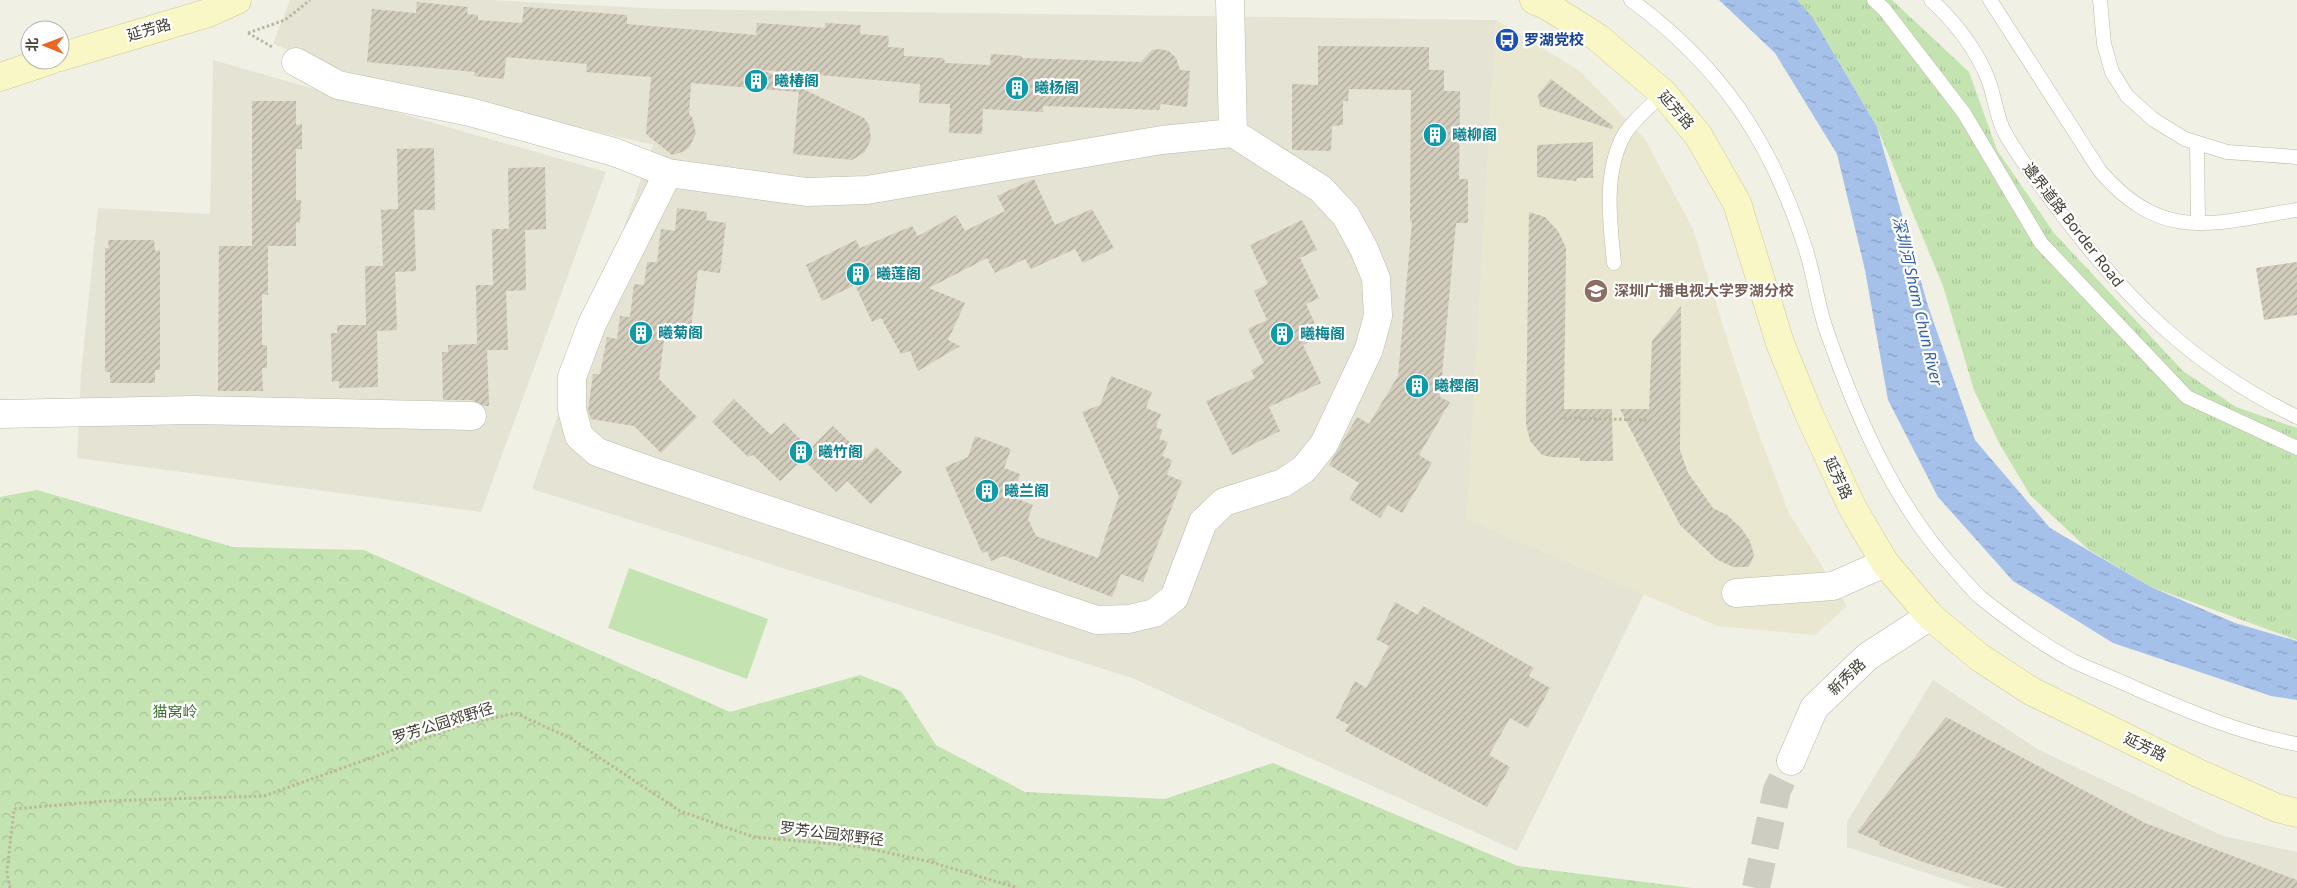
<svg xmlns="http://www.w3.org/2000/svg" width="2297" height="888" font-family="'Noto Sans','Noto Sans SC',sans-serif">
<defs>
<pattern id="grass-tufts" width="24" height="20" patternUnits="userSpaceOnUse" patternTransform="scale(1.25)"><rect width="24" height="20" fill="#c3e3b1"/><path d="M3 7l-1-3M5 7V3M7 7l1-3M15 17l-1-3M17 17v-4M19 17l1-3" fill="none" stroke="#a9c499"/></pattern>
<pattern id="forest-crowns" width="20" height="18" patternUnits="userSpaceOnUse" patternTransform="scale(1.25)"><rect width="20" height="18" fill="#c3e3b1"/><path d="M2 6a3 3 0 1 1 6 0M12 15a3 3 0 1 1 6 0" fill="none" stroke="#a9c499"/></pattern>
<pattern id="water-ripples" width="26" height="14" patternUnits="userSpaceOnUse" patternTransform="scale(1.25)"><rect width="26" height="14" fill="#a5c1ea"/><path d="M2 4q2-2 4 0t4 0M15 11q2-2 4 0t4 0" fill="none" stroke="#889ebe"/></pattern>
<pattern id="building-hatch" width="6" height="6" patternUnits="userSpaceOnUse" patternTransform="scale(1.25)"><rect width="6" height="6" fill="#d2cdbc"/><path d="M-1 1l2-2M0 6l6-6M5 7l2-2" fill="none" stroke="#aca89a"/></pattern>
</defs>
<rect width="100%" height="100%" fill="#f1f0e5"/>
<g fill="#e5e3d4">
<polygon points="290,0 490,0 664,9 1496,20 1467,519 1644,594 1517,851 1132,678 532,489 653,145 350,73 273,44"/>
<polygon points="213,60 606,172 481,512 77,458 81,373 98,208 210,214"/>
<polygon points="1933,680 2039,750 2223,836 2297,852 2297,888 1972,888 1847,847 1847,822"/>
</g>
<polygon fill="#e9e7d0" points="1496,20 1580,71 1645,139 1693,229 1732,354 1758,432 1789,513 1847,606 1815,635 1717,626 1467,519"/>
<polygon fill="url(#grass-tufts)" points="1796,0 1892,0 1969,72 1997,150 2054,233 2183,371 2236,407 2297,428 2297,640 2151,587 2089,550 2030,495 1999,443 1974,390 1943,286 1877,127 1815,21"/>
<polygon fill="url(#forest-crowns)" points="37,490 233,547 364,550 730,712 860,675 901,691 936,745 1025,792 1165,799 1273,763 1518,866 1692,888 0,888 0,497"/>
<polygon fill="#c3e3b1" points="629,568 768,619 747,679 608,628"/>
<polygon fill="url(#water-ripples)" points="1719,0 1797,0 1813,18 1877,127 1928,306 1975,440 2050,528 2151,587 2235,623 2297,641 2297,700 2271,696 2113,643 2013,581 1938,497 1888,400 1865,270 1837,154 1775,53"/>
<g fill="url(#building-hatch)">
<polygon points="417,2 468,7 467,14 478,15 478,20 522,23 524,7 627,15 627,24 756,35 757,23 825,28 825,23 861,25 860,34 889,36 888,47 904,48 904,56 944,58 945,63 990,65 991,54 1022,56 1022,58 1141,62 1152,50 1160,49 1169,51 1176,58 1180,70 1190,71 1187,107 1161,104 1159,110 1043,106 1043,112 983,109 982,134 949,133 950,104 919,103 920,84 763,70 864,118 869,125 871,139 865,152 852,160 793,154 799,92 691,83 689,114 692,117 696,133 690,146 685,151 672,155 646,134 651,77 586,72 587,64 506,57 504,79 474,76 475,72 367,62 372,9 416,13"/>
<polygon points="1318,46 1429,47 1429,70 1444,70 1444,91 1460,91 1459,179 1468,179 1468,223 1456,223 1440,397 1450,402 1419,455 1432,463 1402,513 1388,505 1380,518 1349,499 1359,483 1329,465 1357,417 1369,424 1398,376 1412,222 1410,222 1411,90 1349,89 1348,101 1343,101 1343,125 1332,126 1331,151 1292,150 1292,84 1318,85"/>
<polygon points="1551,79 1613,126 1611,129 1540,106 1538,95"/>
<polygon points="252,101 296,101 296,125 302,124 302,149 296,149 296,200 301,200 300,223 296,222 296,246 268,246 268,295 262,294 262,345 267,345 267,368 262,368 263,391 218,391 219,246 252,246"/>
<polygon points="1593,142 1593,178 1577,178 1576,181 1537,177 1537,145"/>
<polygon points="434,148 435,210 414,210 416,271 395,272 397,330 377,331 378,387 339,388 339,381 332,382 331,333 337,333 337,325 366,325 365,266 383,266 381,210 398,209 397,149"/>
<polygon points="545,167 546,229 525,230 526,290 506,291 508,350 487,350 489,406 484,406 472,400 443,400 442,352 448,352 448,345 477,344 476,285 493,285 492,229 509,229 508,168"/>
<polygon points="1034,179 1055,225 1092,209 1114,248 1083,263 1075,249 1031,269 1025,259 995,273 987,258 929,288 965,303 948,340 960,346 918,371 910,351 901,354 881,318 872,322 855,285 822,301 806,265 856,240 860,248 912,226 918,236 956,215 965,231 1005,211 997,196"/>
<polygon points="677,208 707,212 706,220 726,223 720,273 698,270 691,329 666,325 659,379 697,417 661,453 634,426 591,419 588,410 593,374 600,374 607,337 617,339 620,316 630,317 634,284 644,285 647,262 657,262 661,229 675,231"/>
<polygon points="1529,212 1545,217 1558,231 1566,248 1564,409 1612,409 1613,461 1580,461 1580,458 1551,457 1542,455 1530,441 1526,424"/>
<polygon points="1302,220 1317,250 1300,258 1319,298 1306,304 1315,324 1309,326 1315,339 1303,345 1321,383 1269,407 1280,431 1232,455 1206,401 1255,378 1251,370 1264,363 1248,329 1267,320 1254,291 1268,284 1250,245"/>
<polygon points="108,240 154,240 155,251 160,250 160,370 155,370 155,383 110,383 110,372 105,372 105,248 109,248"/>
<polygon points="2297,262 2297,315 2264,320 2256,268"/>
<polygon points="1681,306 1680,450 1688,473 1713,508 1727,515 1741,528 1750,541 1754,555 1749,567 1733,567 1716,559 1680,525 1620,409 1649,409 1652,341"/>
<polygon points="1111,376 1152,392 1146,408 1161,414 1156,427 1163,430 1159,439 1168,442 1162,456 1172,460 1167,475 1182,481 1143,582 1121,574 1112,597 1004,556 991,561 987,551 982,553 945,467 968,457 975,436 1011,449 1004,468 1020,474 1013,497 1033,505 1028,519 1036,536 1098,558 1119,496 1082,412 1100,405"/>
<polygon points="734,399 771,435 784,423 810,449 833,426 866,458 876,447 902,472 871,504 847,481 836,492 803,459 780,481 753,455 748,457 712,422"/>
<polygon points="1395,602 1418,615 1423,606 1534,668 1529,676 1550,688 1528,728 1510,718 1489,755 1510,767 1487,807 1345,731 1349,725 1336,718 1355,681 1366,688 1389,646 1376,639"/>
<polygon points="1946,717 2145,823 2297,880 2297,888 2006,888 1923,862 1879,845 1880,842 1857,832"/>
</g>
<g fill="none" stroke-linecap="round" stroke-linejoin="round">
<polyline stroke="#cecdc2" stroke-width="28" stroke-dasharray="28 14" stroke-linecap="butt" points="1756,888 1777,790 1791,761"/>
<g stroke="#bcb9a9" stroke-width="15">
<g id="service">
<path d="M1631,0C1721,66 1771,141 1805,247C1814,274 1817,303 1826,329C1856,415 1894,504 1956,571C1964,580 1972,590 1981,598C2010,621 2041,644 2073,661C2094,671 2116,679 2137,689C2188,711 2242,734 2297,744"/>
<polyline points="1874,0 1884,9 1964,113 2041,243 2187,397 2297,448"/>
<path d="M1931,0C1955,22 1976,49 1988,79C1995,97 1996,117 2005,133C2019,159 2038,181 2055,205C2124,298 2192,366 2297,417"/>
<path d="M1990,0L2100,171C2163,244 2213,223 2297,210"/>
<polyline points="2100,0 2104,44 2112,72 2127,96 2154,120 2185,139 2227,152 2297,157"/>
<polyline points="2197,143 2198,223"/>
<path d="M1614,263C1610,222 1603,173 1624,135C1632,121 1652,105 1663,93"/>
</g>
</g>
<g stroke="#bcb9a9" stroke-width="29">
<g id="minor">
<polyline points="1230,0 1233,133"/>
<polyline points="296,62 338,85 470,112 614,152 668,173 807,192 867,190 1162,140 1233,133 1321,189 1346,216 1364,249 1376,278 1378,316 1369,349 1324,444 1304,469 1283,483 1224,502 1203,522 1174,598 1154,613 1129,619 1097,620 648,470 597,452 579,436 572,410 572,377 592,324 668,173"/>
<polyline points="0,414 193,410 472,416"/>
<polyline points="1736,593 1833,586 1885,563"/>
<polyline points="1791,761 1814,708 1867,657 1930,616"/>
</g>
</g>
<g stroke="#ceca98" stroke-width="29">
<g id="secondary">
<polyline points="1534,0 1546,5 1597,37 1663,93 1698,135 1737,203 1780,343 1809,414 1852,507 1885,563 1930,616 1979,657 2031,691 2198,773 2277,808 2297,813"/>
<polyline points="60,57 208,13 237,0"/>
<polyline points="0,77 51,60"/>
</g>
</g>
<g stroke="#bcb79b" stroke-width="3" stroke-dasharray="2.5 2.5" stroke-linecap="butt">
<polyline points="248,33 285,20 310,0"/>
<polyline points="248,33 274,48"/>
<polyline points="1564,418 1649,420"/>
<polyline points="10,888 7,872 14,809 106,801 264,796 463,725 515,713 570,738 680,811 754,837 856,846 927,861 1018,888"/>
</g>
<use href="#service" stroke="#fff" stroke-width="14"/>
<use href="#minor" stroke="#fff" stroke-width="28"/>
<use href="#secondary" stroke="#faf7c6" stroke-width="28"/>
</g>
<defs>
<g id="bus-disc" transform="scale(1.25)"><circle r="9.5" fill="#1a4fb4" stroke="#fff"/><path d="M-5-6H5V4H4V6H2V4H-2V6H-4V4H-5ZM-3.5-4V0h7V-4ZM-3.5 1.2v1.5H-2V1.2ZM2 1.2v1.5H3.5V1.2Z" fill="#fff"/></g>
<g id="building-disc" transform="scale(1.25)"><circle r="9.5" fill="#0f9aa8" stroke="#fff"/><path d="M-4-6H4V6H1V3H-1V6H-4ZM-2.5-4.3h1.7v1.8h-1.7ZM.8-4.3h1.7v1.8H.8ZM-2.5-1h1.7V.8h-1.7ZM.8-1h1.7V.8H.8Z" fill="#fff"/></g>
<g id="school-disc" transform="scale(1.25)"><circle r="9.5" fill="#8d6e63" stroke="#fff"/><path d="M0-5L7-2L0 1L-7-2ZM-4 1L0 2.5L4 1V4Q0 6-4 4Z" fill="#fff"/></g>
</defs>
<g fill-rule="evenodd">
<use href="#bus-disc" x="1507" y="40"/>
<use href="#building-disc" x="756" y="81"/>
<use href="#building-disc" x="1017" y="88"/>
<use href="#building-disc" x="1435" y="135"/>
<use href="#building-disc" x="858" y="274"/>
<use href="#school-disc" x="1596" y="291"/>
<use href="#building-disc" x="641" y="333"/>
<use href="#building-disc" x="1282" y="334"/>
<use href="#building-disc" x="1417" y="386"/>
<use href="#building-disc" x="801" y="452"/>
<use href="#building-disc" x="987" y="491"/>
</g>
<g text-anchor="middle" stroke-width="4.5" stroke-linejoin="round" paint-order="stroke">
<g font-size="15" fill="#434035" stroke="#fff">
<text transform="translate(149 30) rotate(-16)" y="5">延芳路</text>
<text transform="translate(1676 110) rotate(49)" y="5">延芳路</text>
<text transform="translate(2073 225) rotate(52)" y="5">邊界道路 Border Road</text>
<text transform="translate(1838 478) rotate(65)" y="5">延芳路</text>
<text transform="translate(1847 677) rotate(-44)" y="5">新秀路</text>
<text transform="translate(443 723) rotate(-17)" y="5">罗芳公园郊野径</text>
<text transform="translate(2145 747) rotate(26)" y="5">延芳路</text>
<text transform="translate(832 834) rotate(7)" y="5">罗芳公园郊野径</text>
</g>
<g font-size="15" font-weight="bold" fill="#164399" stroke="#fff" text-anchor="start">
<text x="1524" y="45">罗湖党校</text>
</g>
<g font-size="15" font-weight="bold" fill="#0d838f" stroke="#fff" text-anchor="start">
<text x="774" y="86">曦椿阁</text>
<text x="1034" y="93">曦杨阁</text>
<text x="1452" y="140">曦柳阁</text>
<text x="876" y="279">曦莲阁</text>
<text x="658" y="338">曦菊阁</text>
<text x="1300" y="339">曦梅阁</text>
<text x="1434" y="391">曦樱阁</text>
<text x="818" y="457">曦竹阁</text>
<text x="1004" y="496">曦兰阁</text>
</g>
<g font-size="15" font-weight="bold" fill="#785e54" stroke="#fff" text-anchor="start">
<text x="1614" y="296">深圳广播电视大学罗湖分校</text>
</g>
<g font-size="15" fill="#3a702d" stroke="#fff">
<text x="175" y="717">猫窝岭</text>
</g>
<g font-size="16" font-style="italic" fill="#3762a6" stroke="#fff">
<text transform="translate(1918 301) rotate(77)" y="6">深圳河 Sham Chun River</text>
</g>
</g>
<g transform="translate(45 45) rotate(271)"><circle r="24" fill="#ffffff" stroke="#b4b3ae"/>
<path d="M0-4L9 19L0 12L-9 19Z" fill="#e96724"/>
<text y="-8" font-size="14" font-weight="bold" text-anchor="middle" fill="#434035">北</text>
</g>
</svg>
